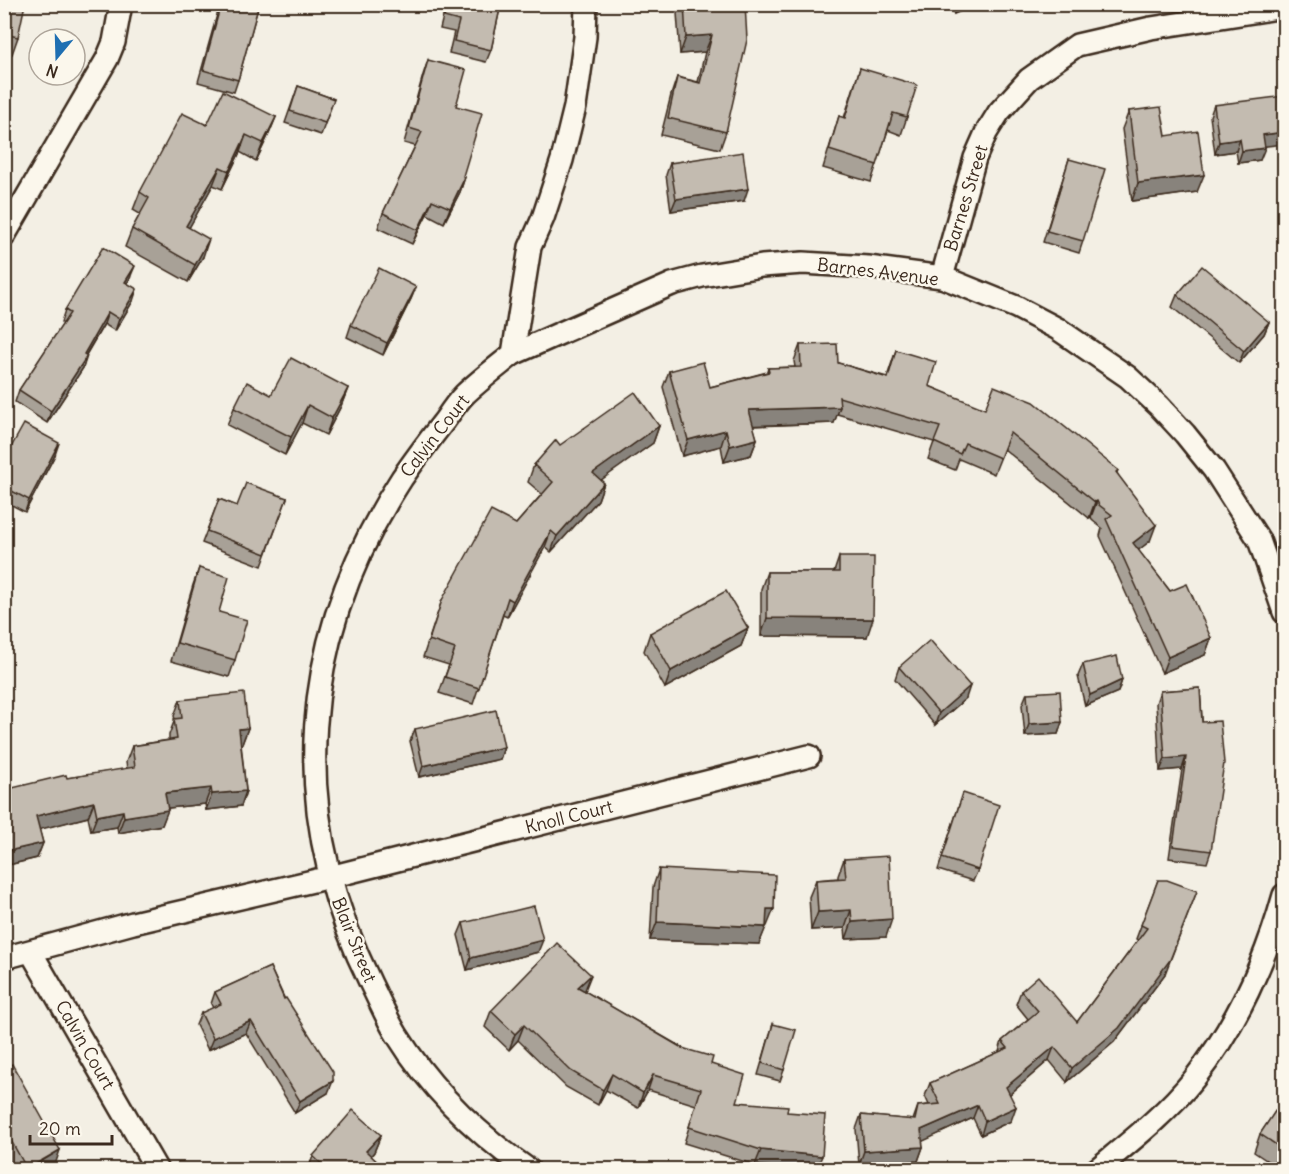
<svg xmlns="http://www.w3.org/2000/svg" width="1289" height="1174" font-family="Delius,sans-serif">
<rect width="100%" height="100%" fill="#f3efe4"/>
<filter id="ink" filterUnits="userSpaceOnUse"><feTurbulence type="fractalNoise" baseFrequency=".0167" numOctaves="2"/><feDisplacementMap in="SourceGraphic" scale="12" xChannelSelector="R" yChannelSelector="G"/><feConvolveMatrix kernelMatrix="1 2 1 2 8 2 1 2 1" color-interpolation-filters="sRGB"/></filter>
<g filter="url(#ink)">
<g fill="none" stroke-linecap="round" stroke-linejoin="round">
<g stroke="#3b2a1e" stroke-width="26">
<g id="street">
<polyline points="4,236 107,59 114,42 121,4"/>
<polyline points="942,277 975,158 986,133 999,112 1029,79 1077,45 1151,28 1284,7"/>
<polyline points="513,354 672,284 702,276 762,266 803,263 868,267 942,277 1016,307 1058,329 1128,377 1159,406 1185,434 1214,470 1259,540 1284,612"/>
<polyline points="31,952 157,1170"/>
<polyline points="4,958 133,923 330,877 809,756"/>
<path d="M529,1170C477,1134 430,1088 397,1035C387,1019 379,1000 371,984C286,812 298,638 402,478C416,458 430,439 445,420C451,411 457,402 465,394C480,380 497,367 513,354L530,247L543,218L562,160L575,107L585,37L586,4"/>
<path d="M1096,1170C1131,1141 1166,1114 1194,1079C1236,1026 1266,960 1284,895"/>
</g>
</g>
<use href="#street" stroke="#fbf7ec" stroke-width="21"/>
</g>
<g fill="#a8a197" stroke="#3b2a1e" stroke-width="1.5">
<polygon points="4,4 18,37 12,54 4,52"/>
<polygon points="220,4 259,4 238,80 234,92 198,82"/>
<polygon points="446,4 501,4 491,50 486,62 449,53 454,32 440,29"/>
<polygon points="680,4 745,4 726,132 720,149 661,135 671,95 677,77 698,82 705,52 680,54 677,13"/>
<polygon points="949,4 977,4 954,14"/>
<polygon points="428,60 463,176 465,177 460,192 444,223 427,214 412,244 378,228 383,213 415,146 404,143 423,75"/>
<polygon points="860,68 907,117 901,135 888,130 871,182 823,168 839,116 844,118"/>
<polygon points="298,86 334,99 321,135 285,123"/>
<polygon points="1214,105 1264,146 1260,160 1238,163 1236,151 1215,154 1210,116"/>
<polygon points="1129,111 1166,136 1197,192 1132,201 1122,129"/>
<polygon points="276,117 269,134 256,161 240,152 222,189 213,185 189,228 203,257 188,282 125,247 132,229 140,214 133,210 140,192 207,125"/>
<polygon points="1069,159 1083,241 1079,253 1043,242"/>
<polygon points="670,163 744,201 671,211 666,175"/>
<polygon points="130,278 127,283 133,301 115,331 104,324 86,355 83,368 47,423 15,402 19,390 63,324 61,322 65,310"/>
<polygon points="416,287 411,299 383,355 347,337 351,325"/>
<polygon points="1177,295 1269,322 1264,334 1239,363 1172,307"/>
<polygon points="800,345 838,363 887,377 896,350 929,386 1118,470 1117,473 1150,541 1138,550 1170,591 1211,638 1205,655 1162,673 1100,536 1102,528 1093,521 1091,517 1089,518 1004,449 994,474 959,459 955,470 928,459 934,442 837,414 834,423 753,426 757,439 751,455 724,462 721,446 682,456 663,387 669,371 710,387 767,372 768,368 795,367 794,361"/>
<polygon points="348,388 341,406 326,435 302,423 285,455 227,425 234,408 271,395"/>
<polygon points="659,426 653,443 600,480 604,483 598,500 551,552 545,547 507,617 503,615 473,704 439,693 449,665 423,657 442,600 516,524 542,494 528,482 534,465 560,445"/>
<polygon points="55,455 25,512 4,501 4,460"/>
<polygon points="287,498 262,566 202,543 219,499 237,506"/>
<polygon points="839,557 867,637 761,636 761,589 767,572 834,572"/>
<polygon points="199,568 219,612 235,660 229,677 171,661 193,585"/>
<polygon points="748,628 741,646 665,688 644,651 650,633"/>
<polygon points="1083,664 1122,680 1118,692 1085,706 1078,676"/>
<polygon points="899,667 966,698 935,725 895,679"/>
<polygon points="1200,688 1211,851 1207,863 1169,858 1182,769 1160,771 1156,703 1160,691"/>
<polygon points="1027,693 1062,722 1058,734 1025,736 1022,705"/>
<polygon points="180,700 248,728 242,744 241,744 246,791 241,806 206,810 205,804 168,808 162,825 118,833 117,827 91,831 88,817 39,829 43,843 37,858 4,866 67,778 127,769 126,762 132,746 169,740 169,735 175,719 174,716"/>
<polygon points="415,729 504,747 500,759 419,777 410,741"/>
<polygon points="959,805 978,870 973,881 938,870"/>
<polygon points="844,859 886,937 846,939 845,928 811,930 809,897 816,880 838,878 838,876"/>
<polygon points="659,869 767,926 766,926 759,944 650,940 653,887"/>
<polygon points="1158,880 1165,974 1114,1042 1067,1082 1049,1060 1010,1094 1011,1121 981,1135 973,1118 922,1141 923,1147 918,1161 859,1165 856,1129 861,1115 913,1120 918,1106 929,1105 925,1096 930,1083 999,1052 1002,1041 1028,1019 1016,1004 1021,991 1077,1022 1138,940 1136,939"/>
<polygon points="463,923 538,952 467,970 458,935"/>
<polygon points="270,967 328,1093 295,1113 246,1033 208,1050 196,1025 201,1013 213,1008 211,1004 215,992"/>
<polygon points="585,990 584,991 711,1064 737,1102 787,1112 816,1170 801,1170 755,1165 684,1143 696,1105 648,1090 638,1108 606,1090 598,1105 566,1087 518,1040 509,1050 485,1027 491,1011"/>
<polygon points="773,1024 784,1070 780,1081 758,1075"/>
<polygon points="4,1068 54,1168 51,1170 11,1170 4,1157"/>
<polygon points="1284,1098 1284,1170 1281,1170 1254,1152 1260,1134"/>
<polygon points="381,1135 374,1152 371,1156 386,1170 308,1170 313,1156"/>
</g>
<g fill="#88837b" stroke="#3b2a1e" stroke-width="1.5">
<polygon points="957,4 977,4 954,14"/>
<polygon points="712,35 705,52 680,54 686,37"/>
<polygon points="276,117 269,134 256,161 263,143"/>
<polygon points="1284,132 1284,144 1259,147 1263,135"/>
<polygon points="246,135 240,152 222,189 229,171"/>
<polygon points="1240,139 1236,151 1215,154 1219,142"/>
<polygon points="1265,148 1260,160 1238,163 1242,151"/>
<polygon points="220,167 213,185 180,244 186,226"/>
<polygon points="1204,175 1197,192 1132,201 1138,183"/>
<polygon points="465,177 460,192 444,223 450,208"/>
<polygon points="748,189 744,201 671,211 676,199"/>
<polygon points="432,200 427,214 412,244 418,230"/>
<polygon points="209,239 203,257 188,282 195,265"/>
<polygon points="135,266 130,278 121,294 125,282"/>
<polygon points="416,287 411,299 383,355 387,343"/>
<polygon points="137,289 133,301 115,331 119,319"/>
<polygon points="108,312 104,324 79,366 84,354"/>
<polygon points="1269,322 1264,334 1239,363 1244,351"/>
<polygon points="87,356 83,368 47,423 51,411"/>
<polygon points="348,388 341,406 326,435 332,418"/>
<polygon points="308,405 302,423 285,455 291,437"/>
<polygon points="840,407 834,423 743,426 749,410"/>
<polygon points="659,426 653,443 587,490 593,473"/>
<polygon points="726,430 721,446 682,456 688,440"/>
<polygon points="757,439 751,455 724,462 730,446"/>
<polygon points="59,443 55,455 25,512 29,500"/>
<polygon points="604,483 598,500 551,552 557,536"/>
<polygon points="1097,501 1091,517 1089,518 1095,502"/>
<polygon points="1156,525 1150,541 1127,559 1133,543"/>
<polygon points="551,531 545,547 507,617 513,601"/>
<polygon points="767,618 873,619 867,637 761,636"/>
<polygon points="748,628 741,646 665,688 671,671"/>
<polygon points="1211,638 1205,655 1162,673 1168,657"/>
<polygon points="1122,680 1118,692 1085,706 1090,695"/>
<polygon points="970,686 966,698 935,725 939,713"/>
<polygon points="1062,722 1058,734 1025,736 1029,724"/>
<polygon points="248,728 242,744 233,745 239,729"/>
<polygon points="504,747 500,759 419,777 423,766"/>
<polygon points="1186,757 1182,769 1160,771 1165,759"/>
<polygon points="211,788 205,804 160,809 165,793"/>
<polygon points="246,791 241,806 206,810 212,794"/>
<polygon points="94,802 88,817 30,832 36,816"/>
<polygon points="168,810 162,825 118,833 124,817"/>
<polygon points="123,811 117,827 91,831 97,816"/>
<polygon points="43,843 37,858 4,866 4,852"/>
<polygon points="1197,891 1165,974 1114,1042 1067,1082 1072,1068"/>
<polygon points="767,909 774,909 767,926 760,926"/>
<polygon points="851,910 845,928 811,930 818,912"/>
<polygon points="892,919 886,937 846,939 852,922"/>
<polygon points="657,922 766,927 759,944 650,940"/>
<polygon points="543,940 538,952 467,970 471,958"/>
<polygon points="591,975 585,990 573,1003 578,987"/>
<polygon points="251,1021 246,1033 208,1050 213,1038"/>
<polygon points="524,1025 518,1040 509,1050 515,1034"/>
<polygon points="1054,1047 1049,1060 1002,1101 1006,1087"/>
<polygon points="612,1074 606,1090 598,1105 603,1090"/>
<polygon points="653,1075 648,1090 638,1108 643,1093"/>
<polygon points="333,1081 328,1093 295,1113 300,1101"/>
<polygon points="978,1105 973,1118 917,1144 921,1130"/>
<polygon points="1016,1107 1011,1121 981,1135 985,1121"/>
<polygon points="381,1135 374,1152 360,1169 366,1151"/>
<polygon points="923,1147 918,1161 859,1165 864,1151"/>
<polygon points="60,1150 54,1168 51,1170 27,1170"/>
<polygon points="761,1150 822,1156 816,1170 801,1170 755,1165"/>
</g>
<g fill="#c3bbb0" stroke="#3b2a1e" stroke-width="1.5">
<polygon points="4,4 25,4 18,37 4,34"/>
<polygon points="221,4 259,4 238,80 203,70"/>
<polygon points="447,4 501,4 491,50 454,41 459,21 444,17"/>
<polygon points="684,4 745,4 747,40 726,132 668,118 677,77 700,83 712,35 686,37"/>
<polygon points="428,60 466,70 456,106 482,113 463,176 465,177 450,208 432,200 418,230 383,213 422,132 409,128"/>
<polygon points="860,68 917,85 907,117 893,113 877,165 829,150 839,116 845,118"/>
<polygon points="298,86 334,99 325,123 290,111"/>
<polygon points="223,91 276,117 263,143 246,135 229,171 220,167 186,226 209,239 195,265 132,229 149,198 140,192 182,113 207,125"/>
<polygon points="1284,96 1284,132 1263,135 1265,148 1242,151 1240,139 1219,142 1214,105"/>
<polygon points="1161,107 1166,136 1198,131 1204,175 1138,183 1129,111"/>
<polygon points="743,152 748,189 676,199 670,163"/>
<polygon points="1069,159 1105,169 1083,241 1047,231"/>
<polygon points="103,247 135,266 125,282 137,289 119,319 108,312 84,354 87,356 51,411 19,390 70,313 65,310"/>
<polygon points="1202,266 1269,322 1244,351 1177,295"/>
<polygon points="379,268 416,287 387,343 351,325"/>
<polygon points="837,344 838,363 888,378 896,350 936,362 929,386 985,409 994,386 1034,402 1118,470 1116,472 1156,525 1133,543 1170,591 1187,584 1211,638 1168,657 1106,519 1112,515 1099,505 1097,501 1095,502 1010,433 1000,458 965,443 960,454 934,442 940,427 839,397 840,407 749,410 757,439 730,446 726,430 688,440 669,371 703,362 710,387 769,372 768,368 801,367 800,345"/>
<polygon points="291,358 348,388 332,418 308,405 291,437 234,408 247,382 271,395"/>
<polygon points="635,392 659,426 593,473 604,483 557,536 551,531 513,601 508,598 479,688 445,677 455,649 429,640 442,600 491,511 516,524 553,482 534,465 556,440 560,445"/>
<polygon points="24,424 59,443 29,500 4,487 4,460"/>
<polygon points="246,483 287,498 266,554 207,531 219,499 237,506"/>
<polygon points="839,557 874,557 873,619 767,618 767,572 839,572"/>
<polygon points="199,568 229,577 219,612 247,620 235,660 177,643"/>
<polygon points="726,591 748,628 671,671 650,633"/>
<polygon points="930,640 970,686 939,713 899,667"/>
<polygon points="1117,656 1122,680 1090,695 1083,664"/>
<polygon points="1200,688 1202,722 1220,721 1224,763 1211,851 1173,846 1186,757 1165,759 1160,691"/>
<polygon points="1060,691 1062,722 1029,724 1027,693"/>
<polygon points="244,693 248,728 239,729 246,791 212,794 211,788 165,793 168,810 124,817 123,811 97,816 94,802 36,816 43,843 4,852 4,790 66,775 67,778 135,767 132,746 177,739 174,719 182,718 180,700"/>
<polygon points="496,710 504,747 423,766 415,729"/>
<polygon points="963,793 999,805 978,870 942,858"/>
<polygon points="889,856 892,919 852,922 851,910 818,912 816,880 846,878 844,859"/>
<polygon points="659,869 775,875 774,909 767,909 766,927 657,922"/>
<polygon points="1158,880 1167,880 1197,891 1170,960 1119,1028 1072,1068 1054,1047 1006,1087 1016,1107 985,1121 978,1105 921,1130 923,1147 864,1151 861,1115 915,1120 918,1106 940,1104 930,1083 1008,1048 1002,1041 1038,1011 1021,991 1038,976 1077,1022 1147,928 1141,925"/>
<polygon points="534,906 543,940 471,958 463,923"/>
<polygon points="557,943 591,975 578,987 682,1048 713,1057 711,1064 745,1075 737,1102 788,1106 787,1112 825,1115 822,1156 761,1150 689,1127 701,1089 653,1075 643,1093 612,1074 603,1090 571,1071 524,1025 515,1034 491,1011"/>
<polygon points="270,967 284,999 286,998 333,1072 333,1081 300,1101 251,1021 213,1038 201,1013 221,1004 215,992"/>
<polygon points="773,1024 796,1030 784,1070 762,1063"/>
<polygon points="12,1064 60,1150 27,1169 4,1128 4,1068"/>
<polygon points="1284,1098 1284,1150 1260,1134"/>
<polygon points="353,1110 381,1135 366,1151 386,1170 328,1170 313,1156"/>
</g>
</g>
<g text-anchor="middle" stroke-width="5" stroke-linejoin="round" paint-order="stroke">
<g font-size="18" fill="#3b2a1e" stroke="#fbf7ec">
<text transform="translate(966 198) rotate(-73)" y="6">Barnes Street</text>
<text transform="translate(878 272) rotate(7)" y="6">Barnes Avenue</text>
<text transform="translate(435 436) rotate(-52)" y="6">Calvin Court</text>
<text transform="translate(569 817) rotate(-14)" y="6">Knoll Court</text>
<text transform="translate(354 940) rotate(68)" y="6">Blair Street</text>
<text transform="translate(85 1045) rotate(60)" y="6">Calvin Court</text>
</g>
</g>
<rect width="1289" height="1174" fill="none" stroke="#fbf7ec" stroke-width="24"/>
<rect x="12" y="12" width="1265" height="1150" fill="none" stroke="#3b2a1e" stroke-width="2" filter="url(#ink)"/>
<g transform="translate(57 57) rotate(199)"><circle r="28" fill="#fbf7ec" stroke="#aea59a" stroke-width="1.5"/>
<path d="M0-4.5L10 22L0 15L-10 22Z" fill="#1f6fb2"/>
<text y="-9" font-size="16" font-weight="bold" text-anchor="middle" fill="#3b2a1e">N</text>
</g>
<path d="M30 1135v9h82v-9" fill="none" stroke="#3b2a1e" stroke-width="3"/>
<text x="39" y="1135" font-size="18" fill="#3b2a1e" stroke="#fbf7ec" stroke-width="4.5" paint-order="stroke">20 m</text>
</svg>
